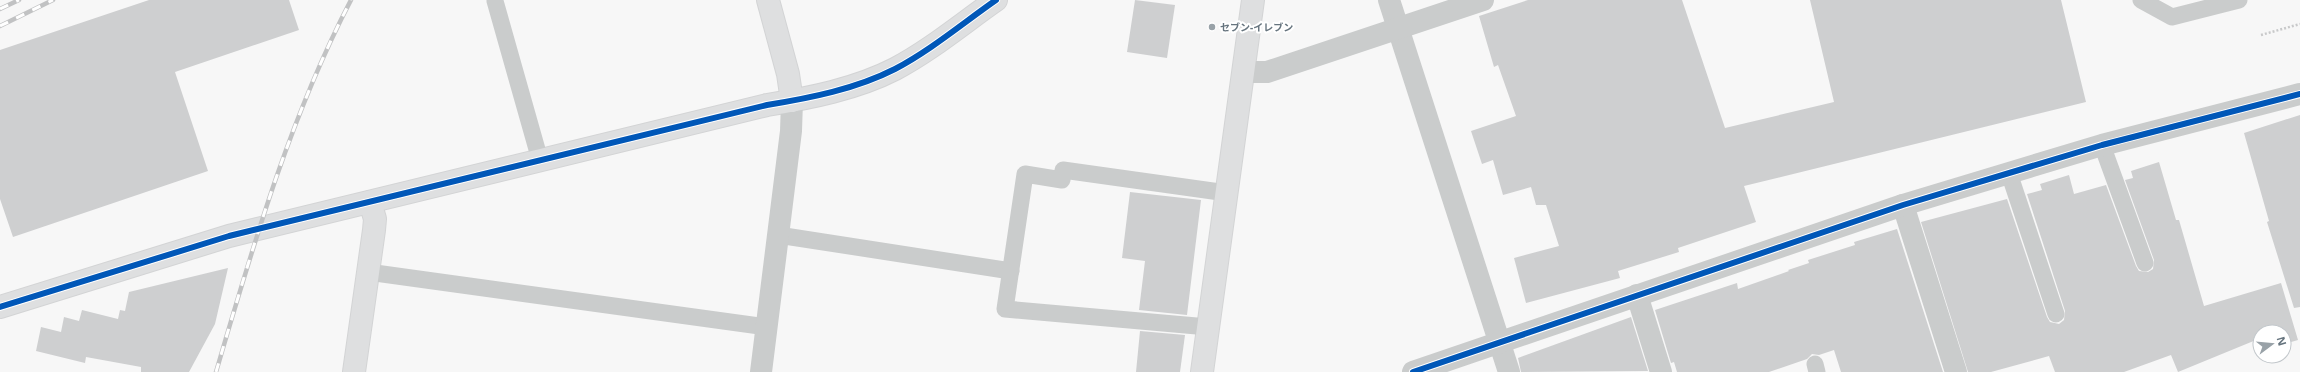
<svg xmlns="http://www.w3.org/2000/svg" width="2300" height="372" font-family="'Noto Sans','Noto Sans JP',sans-serif">
<rect width="100%" height="100%" fill="#f7f7f7"/>
<g fill="#cecfd0">
<polygon points="149,0 289,0 299,30 175,72 208,171 13,237 0,199 0,50"/>
<polygon points="1135,0 1175,5 1167,58 1127,52"/>
<polygon points="1528,0 1682,0 1725,128 1834,102 1810,0 2061,0 2086,102 1744,186 1756,222 1678,248 1679,252 1618,271 1620,278 1526,303 1514,258 1559,246 1546,205 1536,205 1531,187 1503,195 1493,160 1482,164 1471,131 1516,116 1498,65 1494,67 1479,16"/>
<polygon points="2300,115 2300,307 2294,308 2267,222 2269,221 2244,133"/>
<polygon points="2159,162 2176,220 2179,220 2204,306 2281,283 2298,340 2284,344 2284,332 2260,332 2260,351 2256,340 2178,372 2171,355 2124,372 2055,372 2049,356 1991,372 1968,372 1921,222 2007,199 2047,317 2050,322 2059,324 2064,320 2065,311 2027,194 2042,190 2040,184 2069,175 2074,194 2106,185 2136,266 2139,271 2148,272 2153,269 2154,260 2125,180 2133,178 2131,171"/>
<polygon points="1130,192 1201,200 1187,315 1139,310 1145,261 1122,258"/>
<polygon points="1897,229 1943,372 1841,372 1834,350 1819,355 1812,354 1807,359 1769,372 1677,372 1674,362 1671,363 1655,310 1737,283 1738,289 1789,271 1788,270 1809,263 1808,260 1855,245 1854,242"/>
<polygon points="228,268 215,324 189,372 141,372 141,367 86,357 85,363 36,351 41,327 61,332 64,317 79,321 82,310 118,319 120,310 125,311 129,292"/>
<polygon points="1631,317 1648,371 1521,372 1518,358"/>
<polygon points="1140,331 1185,335 1180,372 1136,372"/>
</g>
<g fill="none" stroke-linecap="round" stroke-linejoin="round">
<g stroke="#d3d4d5" stroke-width="24">
<g id="secondary">
<polyline points="768,0 788,74 792,101"/>
<path d="M0,307L229,236L767,105C810,98 856,89 895,69C931,50 963,23 996,0"/>
<polyline points="354,372 374,230 375,219 370,202"/>
<polyline points="1202,372 1253,0"/>
</g>
</g>
<polyline stroke="#c8c9ca" stroke-width="2.5" stroke-dasharray="2 2" stroke-linecap="butt" points="2261,35 2300,24"/>
<g stroke="#cacccc" stroke-width="17">
<polyline points="2141,0 2172,17 2239,0"/>
<polyline points="495,1 540,160"/>
<polyline points="2102,145 2145,263"/>
<polyline points="2009,173 2056,314"/>
<polyline points="778,235 1011,271"/>
<polyline points="368,272 767,327"/>
<polyline points="1208,327 1005,309 1025,174 1062,180 1063,170 1227,193"/>
<polyline points="1815,364 1817,372"/>
</g>
<g stroke="#cacccc" stroke-width="22">
<polyline points="1389,0 1509,372"/>
<polyline points="1244,72 1267,72 1483,0"/>
<polyline points="1903,205 1956,372"/>
<polyline points="1637,295 1661,372"/>
<polyline points="761,372 791,131 792,101"/>
<polyline points="1413,372 1903,205 2102,145 2300,94"/>
</g>
<use href="#secondary" stroke="#dedfe0" stroke-width="22"/>
<g stroke="#c1c2c3" stroke-width="4.5">
<g id="rail">
<polyline points="0,9 19,0"/>
<polyline points="0,26 53,0"/>
<path d="M216,372C253,246 290,117 351,0"/>
</g>
</g>
<use href="#rail" stroke="#fff" stroke-width="3" stroke-dasharray="9" stroke-linecap="butt"/>
<g stroke="#fff" stroke-width="8">
<g id="cycleway">
<path d="M0,307L229,236L767,105C810,98 856,89 895,69C931,50 963,23 996,0"/>
<polyline points="1413,372 1903,205 2102,145 2300,94"/>
</g>
</g>
<use href="#cycleway" stroke="#0057b8" stroke-width="6"/>
</g>
<circle fill="#99a2a8" stroke="#fff" stroke-width="1.5" cx="1212" cy="27" r="4"/>
<g text-anchor="middle" stroke-width="4" stroke-linejoin="round" paint-order="stroke">
<g font-size="10" font-weight="bold" fill="#66747e" stroke="#fff" text-anchor="start">
<text x="1220" y="31">セブン-イレブン</text>
</g>
</g>
<g transform="translate(2272 344) rotate(74)"><circle r="19" fill="#ffffff" stroke="#c2c7cb"/>
<path d="M0-3L7 15L0 10L-7 15Z" fill="#99a2a8"/>
<text y="-6" font-size="11" font-weight="bold" text-anchor="middle" fill="#66747e">N</text>
</g>
</svg>
